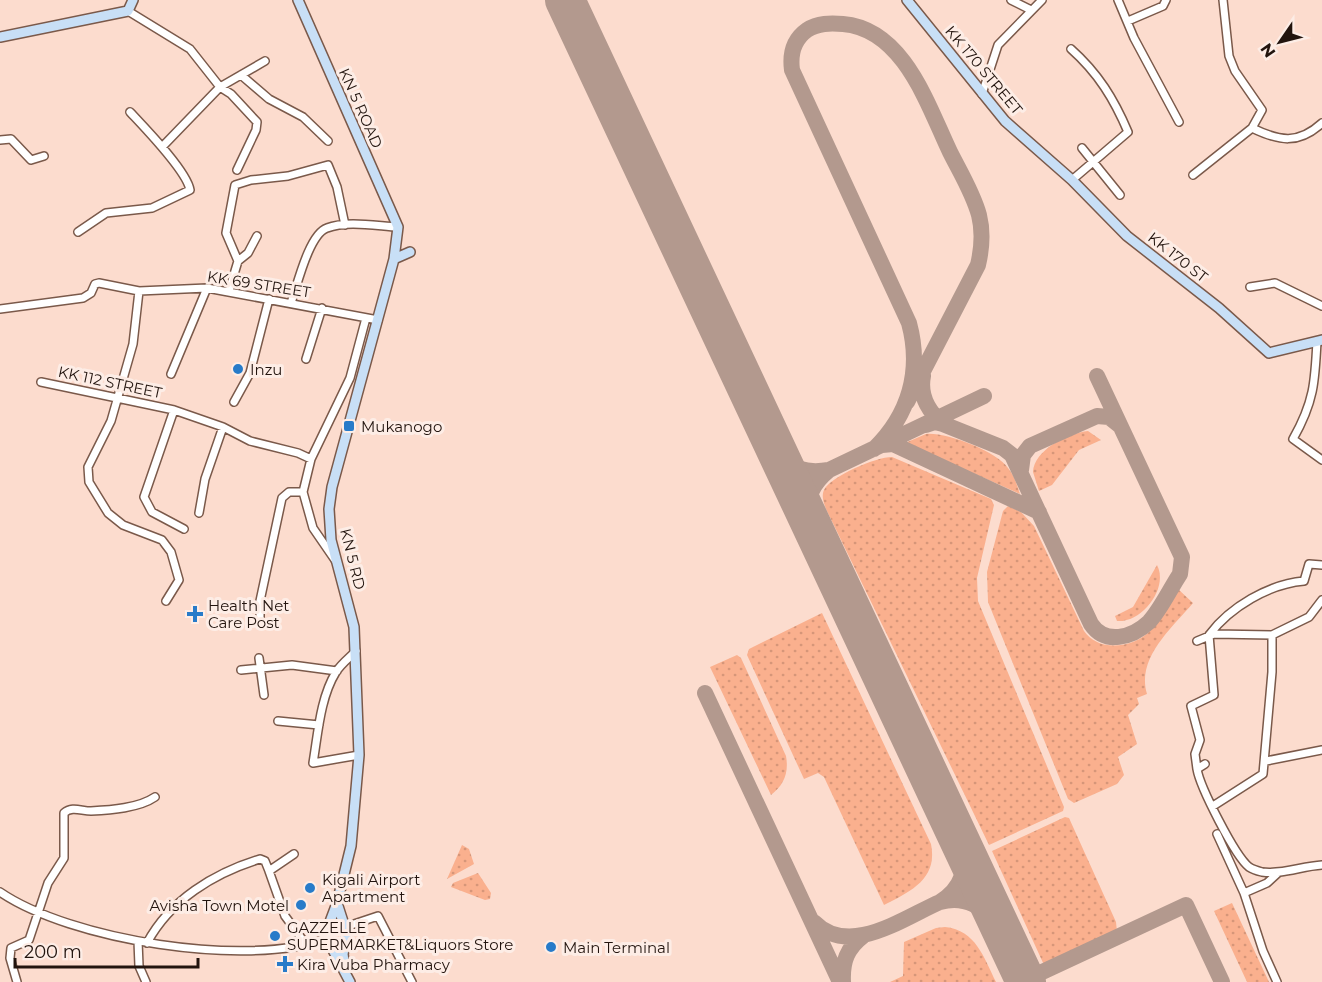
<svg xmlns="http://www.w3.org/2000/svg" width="1322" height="982" viewBox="0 0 1322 982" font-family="Montserrat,sans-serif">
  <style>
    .grass { fill: url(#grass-dots) }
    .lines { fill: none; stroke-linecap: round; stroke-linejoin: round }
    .taxiway { stroke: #b3998e; stroke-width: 16 }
    .runway { stroke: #b3998e; stroke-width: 40 }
    .street-casing { stroke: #7a594a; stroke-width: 10 }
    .secondary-casing { stroke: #7a594a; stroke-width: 12 }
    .street { stroke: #fff; stroke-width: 7 }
    .secondary { stroke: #c8dff6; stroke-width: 9 }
    .poi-dot { fill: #277bc9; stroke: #fdede6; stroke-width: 2 }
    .labels { text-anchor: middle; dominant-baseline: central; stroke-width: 6; stroke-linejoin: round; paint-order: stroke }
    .street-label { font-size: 15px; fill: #22140e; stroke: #fdede6 }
    .poi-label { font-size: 15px; fill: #22140e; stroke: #fdede6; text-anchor: start }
  </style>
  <defs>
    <pattern id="grass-dots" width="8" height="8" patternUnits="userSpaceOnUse" patternTransform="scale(1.5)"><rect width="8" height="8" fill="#fab08e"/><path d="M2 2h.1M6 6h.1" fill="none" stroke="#d69679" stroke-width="1.8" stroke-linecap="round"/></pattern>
  </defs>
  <rect width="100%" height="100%" fill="#fcdcce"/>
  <path class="grass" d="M1088 431 1101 440 1079 450 1052 485 1039 491 1033 472C1034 450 1068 433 1088 431Z
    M926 434C946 432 996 451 1008 468 1014 475 1017 485 1020 494L905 443Z
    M892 457 991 499 994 505 977 578 978 601 1064 807 1063 811 989 845 826 509C824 503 821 497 824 490 831 476 876 457 892 457Z
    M1008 506 1021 512 1034 526 1084 631C1099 653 1134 648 1151 630 1162 619 1170 602 1178 589L1193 603C1172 628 1136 658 1147 694L1137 698 1139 704 1128 715 1137 744 1118 757 1124 775 1117 784 1074 803 1068 799 988 602 987 572 1003 511Z
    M1157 565C1169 588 1142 623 1117 621L1115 616 1133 607Z
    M822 613 931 844C938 879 911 891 884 905L824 777 818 773 804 779 747 655 749 649Z
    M737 655 741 658 786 756C789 773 784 785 771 795L710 667Z
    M1065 817 1069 818 1116 922 1117 932 1044 965 992 851Z
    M462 845 469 849 474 864 447 879Z
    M478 873 491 893 490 899 485 900 451 887 453 883Z
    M1232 903 1269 982H1247L1214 911Z
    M945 927C976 930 984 958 996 982H890L903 976 904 942 936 928Z"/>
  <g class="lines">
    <path class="taxiway" d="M923 376C919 396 928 411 943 424
      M926 425 935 422 943 424 1003 448 1012 455 1091 624C1105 645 1132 638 1149 622 1161 609 1170 589 1180 574L1182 557 1097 376
      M882 445 893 444 1039 512
      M874 449C909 415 922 371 909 323L792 70C790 55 793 40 807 30 818 23 830 23 843 24 904 29 928 106 950 152 960 172 973 193 979 215 983 231 982 248 978 265L907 402
      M776 450C790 469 806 474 829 470
      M1021 470 1023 455 1030 446 1097 416 1109 417 1119 425
      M808 518C807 496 812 484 829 470L984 396
      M705 693 840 982
      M940 902C966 895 983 907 1000 927
      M814 922C849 958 903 918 940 902 962 888 968 869 961 844
      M1025 980 1186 905 1222 982
      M843 982C842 962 847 948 863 936"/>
    <path class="runway" d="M565 0 1026 982"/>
    <defs>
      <path id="street" d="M1011 0 1031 10
        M1118 0 1134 38 1179 122
        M1223 0 1229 56 1235 71 1262 110 1252 128
        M128 11 190 49 220 87 231 94 257 122 256 130 237 170
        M1128 21 1163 6 1166 0
        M1071 49C1098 73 1114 99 1128 132L1072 180
        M241 75 269 99 303 117 328 141
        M982 94 998 45 1042 0
        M0 140 11 139 31 160 44 156
        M162 147 220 87 265 61
        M1082 148 1120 195
        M1193 175 1252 128C1279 141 1298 145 1322 123
        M78 232 106 213 152 208 190 190C187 171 144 127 130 112
        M238 261 248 253 257 236
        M1250 287 1275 283 1322 306
        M139 291 133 344 111 421 88 467 89 482 108 513 123 525 162 540 171 552 179 580 166 601
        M229 291 238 261 226 233 235 185 251 180 288 176 328 165 337 187 345 225
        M291 303C297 286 309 234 327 228 347 220 377 226 398 227
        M0 309 83 298 91 293 95 284 99 283 139 291 207 288 378 320
        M1317 341C1315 382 1314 402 1293 439L1322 460
        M306 359 322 308
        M171 374 207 288
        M41 382 174 410 223 427 250 441 298 453 311 459
        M234 402 250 373 269 299
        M174 410 144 497 152 512 184 529
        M303 492 313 528 335 560
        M199 513 205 479 223 427
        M260 622V601L282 498 289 492H303L311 459 350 378 366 318
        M1197 641 1214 634 1272 635
        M356 651C349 658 341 664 336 672 320 698 318 734 313 763L359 755
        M259 658 264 695
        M241 670 292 665 337 671
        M278 721 319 725
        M1266 761 1322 750
        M1205 764 1197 769C1200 787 1235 856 1249 867 1252 869 1258 871 1262 872 1282 875 1302 866 1322 865
        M1197 769 1195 754 1200 740 1191 706 1214 695 1209 635C1230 607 1269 584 1304 581L1309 564 1322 565
        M1213 806 1263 774 1272 672V635L1309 617 1322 600
        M1217 834 1244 893 1263 951 1277 982
        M294 854 269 871 285 916 307 946
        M0 892C70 940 246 968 326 939
        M1244 893 1267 883 1279 872
        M345 927 378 916 412 982
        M138 941 139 966 146 982
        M147 943C170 900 214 873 260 859L265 861 269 871
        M17 982 10 958 11 948 29 940 48 883 64 858V813C72 806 81 811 91 811 111 810 139 808 155 797"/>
      <path id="secondary" d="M298 0 398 227 394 259 332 487 329 509 331 540 354 627 359 755 351 846 337 903 325 935 350 982
        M907 0 1005 121 1072 180 1127 236 1219 308 1269 353 1322 340
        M0 37 128 11 133 0
        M394 259 410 252
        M337 903 347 934 343 954 345 968"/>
    </defs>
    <use href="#street" class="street-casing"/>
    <use href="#secondary" class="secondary-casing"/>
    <use href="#street" class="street"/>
    <use href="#secondary" class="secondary"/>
  </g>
  <g class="poi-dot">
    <circle cx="238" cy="369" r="6"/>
    <rect x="343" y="420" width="12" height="12" rx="3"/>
    <path d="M192 605h6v6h6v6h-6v6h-6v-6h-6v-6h6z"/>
    <circle cx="310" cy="888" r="6"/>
    <circle cx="301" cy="905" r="6"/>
    <circle cx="275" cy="936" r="6"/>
    <circle cx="551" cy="947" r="6"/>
    <path d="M282 955h6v6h6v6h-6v6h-6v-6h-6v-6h6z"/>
  </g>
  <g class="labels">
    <g class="street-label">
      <text transform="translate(984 70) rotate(50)">KK 170 STREET</text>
      <text transform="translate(361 108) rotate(66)">KN 5 ROAD</text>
      <text transform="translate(1178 257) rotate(38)">KK 170 ST</text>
      <text transform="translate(259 284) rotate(9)">KK 69 STREET</text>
      <text transform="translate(110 382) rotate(12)">KK 112 STREET</text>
      <text transform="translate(353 559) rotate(76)">KN 5 RD</text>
    </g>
    <g class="poi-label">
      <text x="250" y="369">Inzu</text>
      <text x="361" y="426">Mukanogo</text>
      <text x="208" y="605">Health Net<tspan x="208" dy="17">Care Post</tspan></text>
      <text x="322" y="879">Kigali Airport<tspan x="322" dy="17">Apartment</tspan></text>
      <text x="289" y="905" text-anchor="end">Avisha Town Motel</text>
      <text x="287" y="927">GAZZELLE<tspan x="287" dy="17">SUPERMARKET&amp;Liquors Store</tspan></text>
      <text x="563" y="947">Main Terminal</text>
      <text x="297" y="964">Kira Vuba Pharmacy</text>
    </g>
  </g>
  <g transform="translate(1280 42) rotate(235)" stroke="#fdede6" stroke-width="4.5" paint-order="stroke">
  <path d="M0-4.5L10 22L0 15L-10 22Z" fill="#22140e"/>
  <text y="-9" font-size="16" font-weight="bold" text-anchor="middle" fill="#22140e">N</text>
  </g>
  <path d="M15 958v9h183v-9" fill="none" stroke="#22140e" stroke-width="3"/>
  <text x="24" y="958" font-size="18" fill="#22140e" stroke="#fdede6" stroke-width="4.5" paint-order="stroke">200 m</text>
</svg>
